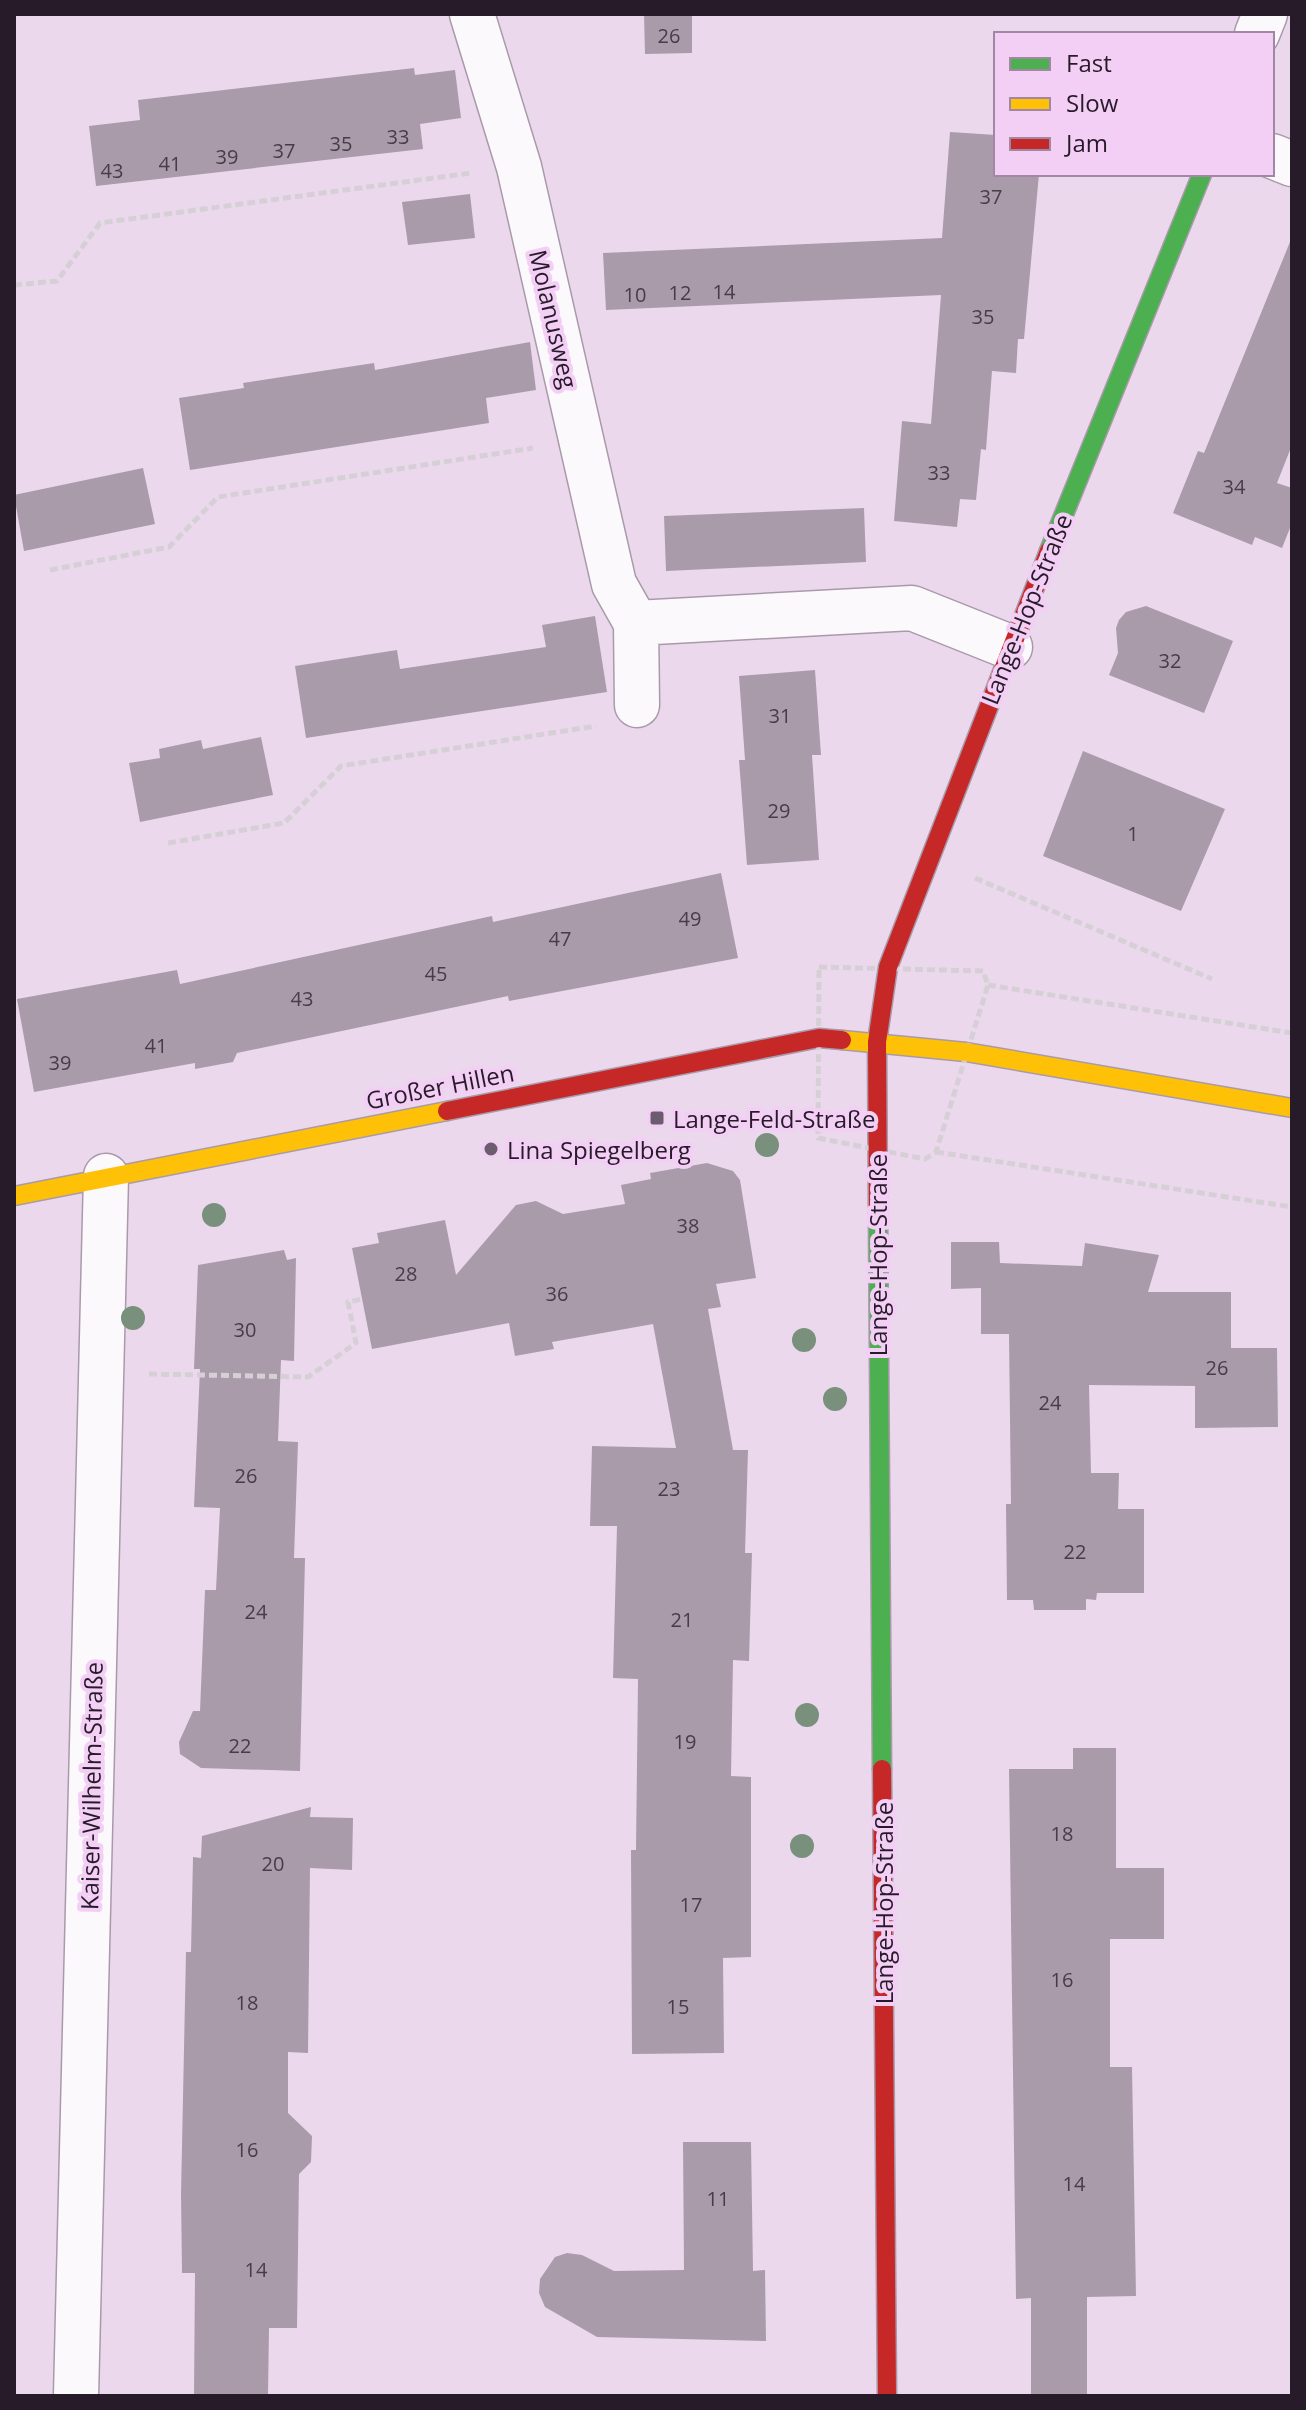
<svg xmlns="http://www.w3.org/2000/svg" width="1306" height="2410" viewBox="0 0 1306 2410" font-family="'Open Sans',sans-serif">
  <style>
    .building { fill: #aa9bab }
    .lines { fill: none; stroke-linecap: round; stroke-linejoin: round }
    .street-casing { stroke: #a99aaa; stroke-width: 47 }
    .fast-casing { stroke: #a99aaa; stroke-width: 21 }
    .slow-casing { stroke: #a99aaa; stroke-width: 21 }
    .jam-casing { stroke: #a99aaa; stroke-width: 21 }
    .path { stroke: #d6d0d6; stroke-width: 5; stroke-dasharray: 8 4; stroke-linecap: butt }
    .street { stroke: #fcf9fc; stroke-width: 44 }
    .fast { stroke: #4caf50; stroke-width: 18 }
    .slow { stroke: #ffc107; stroke-width: 18 }
    .jam { stroke: #c62828; stroke-width: 18 }
    .tree { fill: #79907c }
    .poi-dot { fill: #6c5d6e; stroke: #f3cff6; stroke-width: 3 }
    .labels { text-anchor: middle; dominant-baseline: central; stroke-width: 8; stroke-linejoin: round; paint-order: stroke }
    .number-label { font-size: 20px; fill: #483b4a }
    .street-label { font-size: 24px; fill: #281b29; stroke: #f3cff6 }
    .poi-label { font-size: 24px; fill: #281b29; stroke: #f3cff6; text-anchor: start }
  </style>
  <rect width="100%" height="100%" fill="#ebd8ed"/>
  <path class="building" d="M644 14H692V53L645 54Z
    M414 68 415 75 455 70 461 118 420 124 423 149 96 186 89 126 140 120 138 100Z
    M950 132 996 135V174H1039L1024 339H1018L1016 373 992 371 986 450 981 449 976 500 960 499 957 527 894 521 902 421 931 424 941 295 606 310 603 253 942 238Z
    M470 194 475 238 408 245 402 202Z
    M1292 237V445L1277 483 1292 488V523L1282 548 1255 537 1252 545 1173 513 1198 451 1204 453Z
    M530 342 536 390 486 398 489 423 190 470 179 398 244 388 243 383 374 363 375 370Z
    M143 468 155 524 24 551 14 495Z
    M864 508 866 562 666 571 664 516Z
    M1146 606 1233 641 1204 713 1109 675 1118 653 1116 628 1119 620 1126 612Z
    M595 616 607 692 306 738 295 666 397 650 400 669 546 647 542 625Z
    M815 670 821 755H812L819 860 747 865 739 760H745L739 676Z
    M261 737 273 795 140 822 129 763 160 758 159 749 201 740 203 749Z
    M1083 751 1225 809 1181 911 1043 856Z
    M721 873 738 958 509 1001 508 996 237 1053 233 1062 195 1069V1063L34 1092 17 999 177 970 180 984 492 916 493 922Z
    M707 1163 733 1171 740 1180 756 1278 716 1284 721 1307 708 1309 733 1450H748L745 1553H752L749 1661 733 1660 731 1776 751 1777V1957L723 1958 724 2053 632 2054 631 1850H636L638 1679 613 1678 617 1526H590L592 1446 676 1448 653 1324 552 1342 554 1349 515 1356 509 1323 372 1349 352 1248 379 1243 377 1233 445 1220 456 1275 516 1205 536 1201 563 1214 625 1204 621 1185 651 1179 650 1173Z
    M951 1242H999L1000 1263 1082 1266 1085 1243 1159 1255 1148 1292H1231V1348H1277L1278 1427 1195 1428V1386L1089 1385 1091 1473H1119L1118 1509H1144V1593H1097L1096 1600 1086 1599V1610H1034L1033 1600H1007L1006 1504H1011L1009 1334H981V1288L951 1289Z
    M284 1250 287 1260 296 1258 294 1361 281 1360 278 1441 298 1442 294 1558H305L300 1771 201 1768 180 1754 179 1742 193 1711H200L205 1590H216L220 1508 194 1507 200 1369H194L198 1265Z
    M1073 1748H1116V1868H1164V1939H1110V2067H1132L1136 2296 1087 2297V2396H1031V2298L1016 2299 1009 1769H1073Z
    M311 1807 310 1817 353 1818 352 1870 310 1868 308 2053 288 2052V2113L312 2136 311 2162 299 2174 297 2328H269L268 2396H194L195 2273H182L181 2194 186 1952H191L193 1857 201 1858 202 1836Z
    M683 2142H751L753 2271 765 2270 766 2341 597 2337 545 2307 539 2293 540 2279 555 2257 567 2253 582 2255 614 2271 684 2270Z"/>
  <g class="lines">
    <defs>
      <path id="street" d="M472 14 519 167 614 584 636 623 912 608 1010 647
        M1257 34 1265 14
        M1272 156 1292 164
        M636 623 637 705
        M76 2396 106 1176"/>
      <path id="fast" d="M1049 551 1202 174
        M878 1214 882 1769"/>
      <path id="slow" d="M842 1040 966 1052 1292 1108
        M14 1196 447 1111"/>
      <path id="jam" d="M447 1111 819 1038 842 1040
        M878 1214 877 1042 888 967 1049 551
        M882 1769 887 2396"/>
    </defs>
    <use href="#street" class="street-casing"/>
    <use href="#fast" class="fast-casing"/>
    <use href="#slow" class="slow-casing"/>
    <use href="#jam" class="jam-casing"/>
    <path class="path" d="M14 285 57 281 100 223 471 173
      M50 570 169 547 218 497 533 448
      M168 843 284 823 341 766 596 726
      M975 878 1212 979
      M819 967 983 971 988 985 936 1152 925 1159 818 1138Z
      M988 985 1292 1033
      M936 1152 1292 1207
      M149 1374 308 1377 356 1343 348 1302 362 1299"/>
    <use href="#street" class="street"/>
    <use href="#fast" class="fast"/>
    <use href="#slow" class="slow"/>
    <use href="#jam" class="jam"/>
  </g>
  <g class="tree">
    <circle cx="767" cy="1145" r="12"/>
    <circle cx="214" cy="1215" r="12"/>
    <circle cx="133" cy="1318" r="12"/>
    <circle cx="804" cy="1340" r="12"/>
    <circle cx="835" cy="1399" r="12"/>
    <circle cx="807" cy="1715" r="12"/>
    <circle cx="802" cy="1846" r="12"/>
  </g>
  <g class="poi-dot">
    <rect x="649" y="1110" width="16" height="16" rx="4"/>
    <circle cx="491" cy="1149" r="8"/>
  </g>
  <g class="labels">
    <g class="number-label">
      <text x="669" y="35">26</text>
      <text x="398" y="136">33</text>
      <text x="341" y="143">35</text>
      <text x="284" y="150">37</text>
      <text x="227" y="156">39</text>
      <text x="170" y="163">41</text>
      <text x="112" y="170">43</text>
      <text x="991" y="196">37</text>
      <text x="724" y="291">14</text>
      <text x="680" y="292">12</text>
      <text x="635" y="294">10</text>
      <text x="983" y="316">35</text>
      <text x="939" y="472">33</text>
      <text x="1234" y="486">34</text>
      <text x="1170" y="660">32</text>
      <text x="780" y="715">31</text>
      <text x="779" y="810">29</text>
      <text x="1133" y="833">1</text>
      <text x="690" y="918">49</text>
      <text x="560" y="938">47</text>
      <text x="436" y="973">45</text>
      <text x="302" y="998">43</text>
      <text x="156" y="1045">41</text>
      <text x="60" y="1062">39</text>
      <text x="688" y="1225">38</text>
      <text x="406" y="1273">28</text>
      <text x="557" y="1293">36</text>
      <text x="245" y="1329">30</text>
      <text x="1217" y="1367">26</text>
      <text x="1050" y="1402">24</text>
      <text x="246" y="1475">26</text>
      <text x="669" y="1488">23</text>
      <text x="1075" y="1551">22</text>
      <text x="256" y="1611">24</text>
      <text x="682" y="1619">21</text>
      <text x="685" y="1741">19</text>
      <text x="240" y="1745">22</text>
      <text x="1062" y="1833">18</text>
      <text x="273" y="1863">20</text>
      <text x="691" y="1904">17</text>
      <text x="1062" y="1979">16</text>
      <text x="247" y="2002">18</text>
      <text x="678" y="2006">15</text>
      <text x="247" y="2149">16</text>
      <text x="1074" y="2183">14</text>
      <text x="718" y="2198">11</text>
      <text x="256" y="2269">14</text>
    </g>
    <g class="street-label">
      <text transform="translate(554 319) rotate(77)">Molanusweg</text>
      <text transform="translate(1026 609) rotate(-68)">Lange-Hop-Straße</text>
      <text transform="translate(440 1086) rotate(-11)">Großer Hillen</text>
      <text transform="translate(877 1255) rotate(-90)">Lange-Hop-Straße</text>
      <text transform="translate(91 1786) rotate(-89)">Kaiser-Wilhelm-Straße</text>
      <text transform="translate(883 1903) rotate(-90)">Lange-Hop-Straße</text>
    </g>
    <g class="poi-label">
      <text x="673" y="1118">Lange-Feld-Straße</text>
      <text x="507" y="1149">Lina Spiegelberg</text>
    </g>
  </g>
  <rect width="1306" height="2410" fill="none" stroke="#281b29" stroke-width="32"/>
  <rect x="994" y="32" width="280" height="144" fill="#f3cff6" stroke="#a287a4" stroke-width="2"/>
  <rect x="1010" y="58" width="40" height="12" fill="#4caf50" stroke="#a287a4" stroke-width="2"/>
  <text x="1066" y="72" font-size="24" fill="#281b29">Fast</text>
  <rect x="1010" y="98" width="40" height="12" fill="#ffc107" stroke="#a287a4" stroke-width="2"/>
  <text x="1066" y="112" font-size="24" fill="#281b29">Slow</text>
  <rect x="1010" y="138" width="40" height="12" fill="#c62828" stroke="#a287a4" stroke-width="2"/>
  <text x="1066" y="152" font-size="24" fill="#281b29">Jam</text>
</svg>
